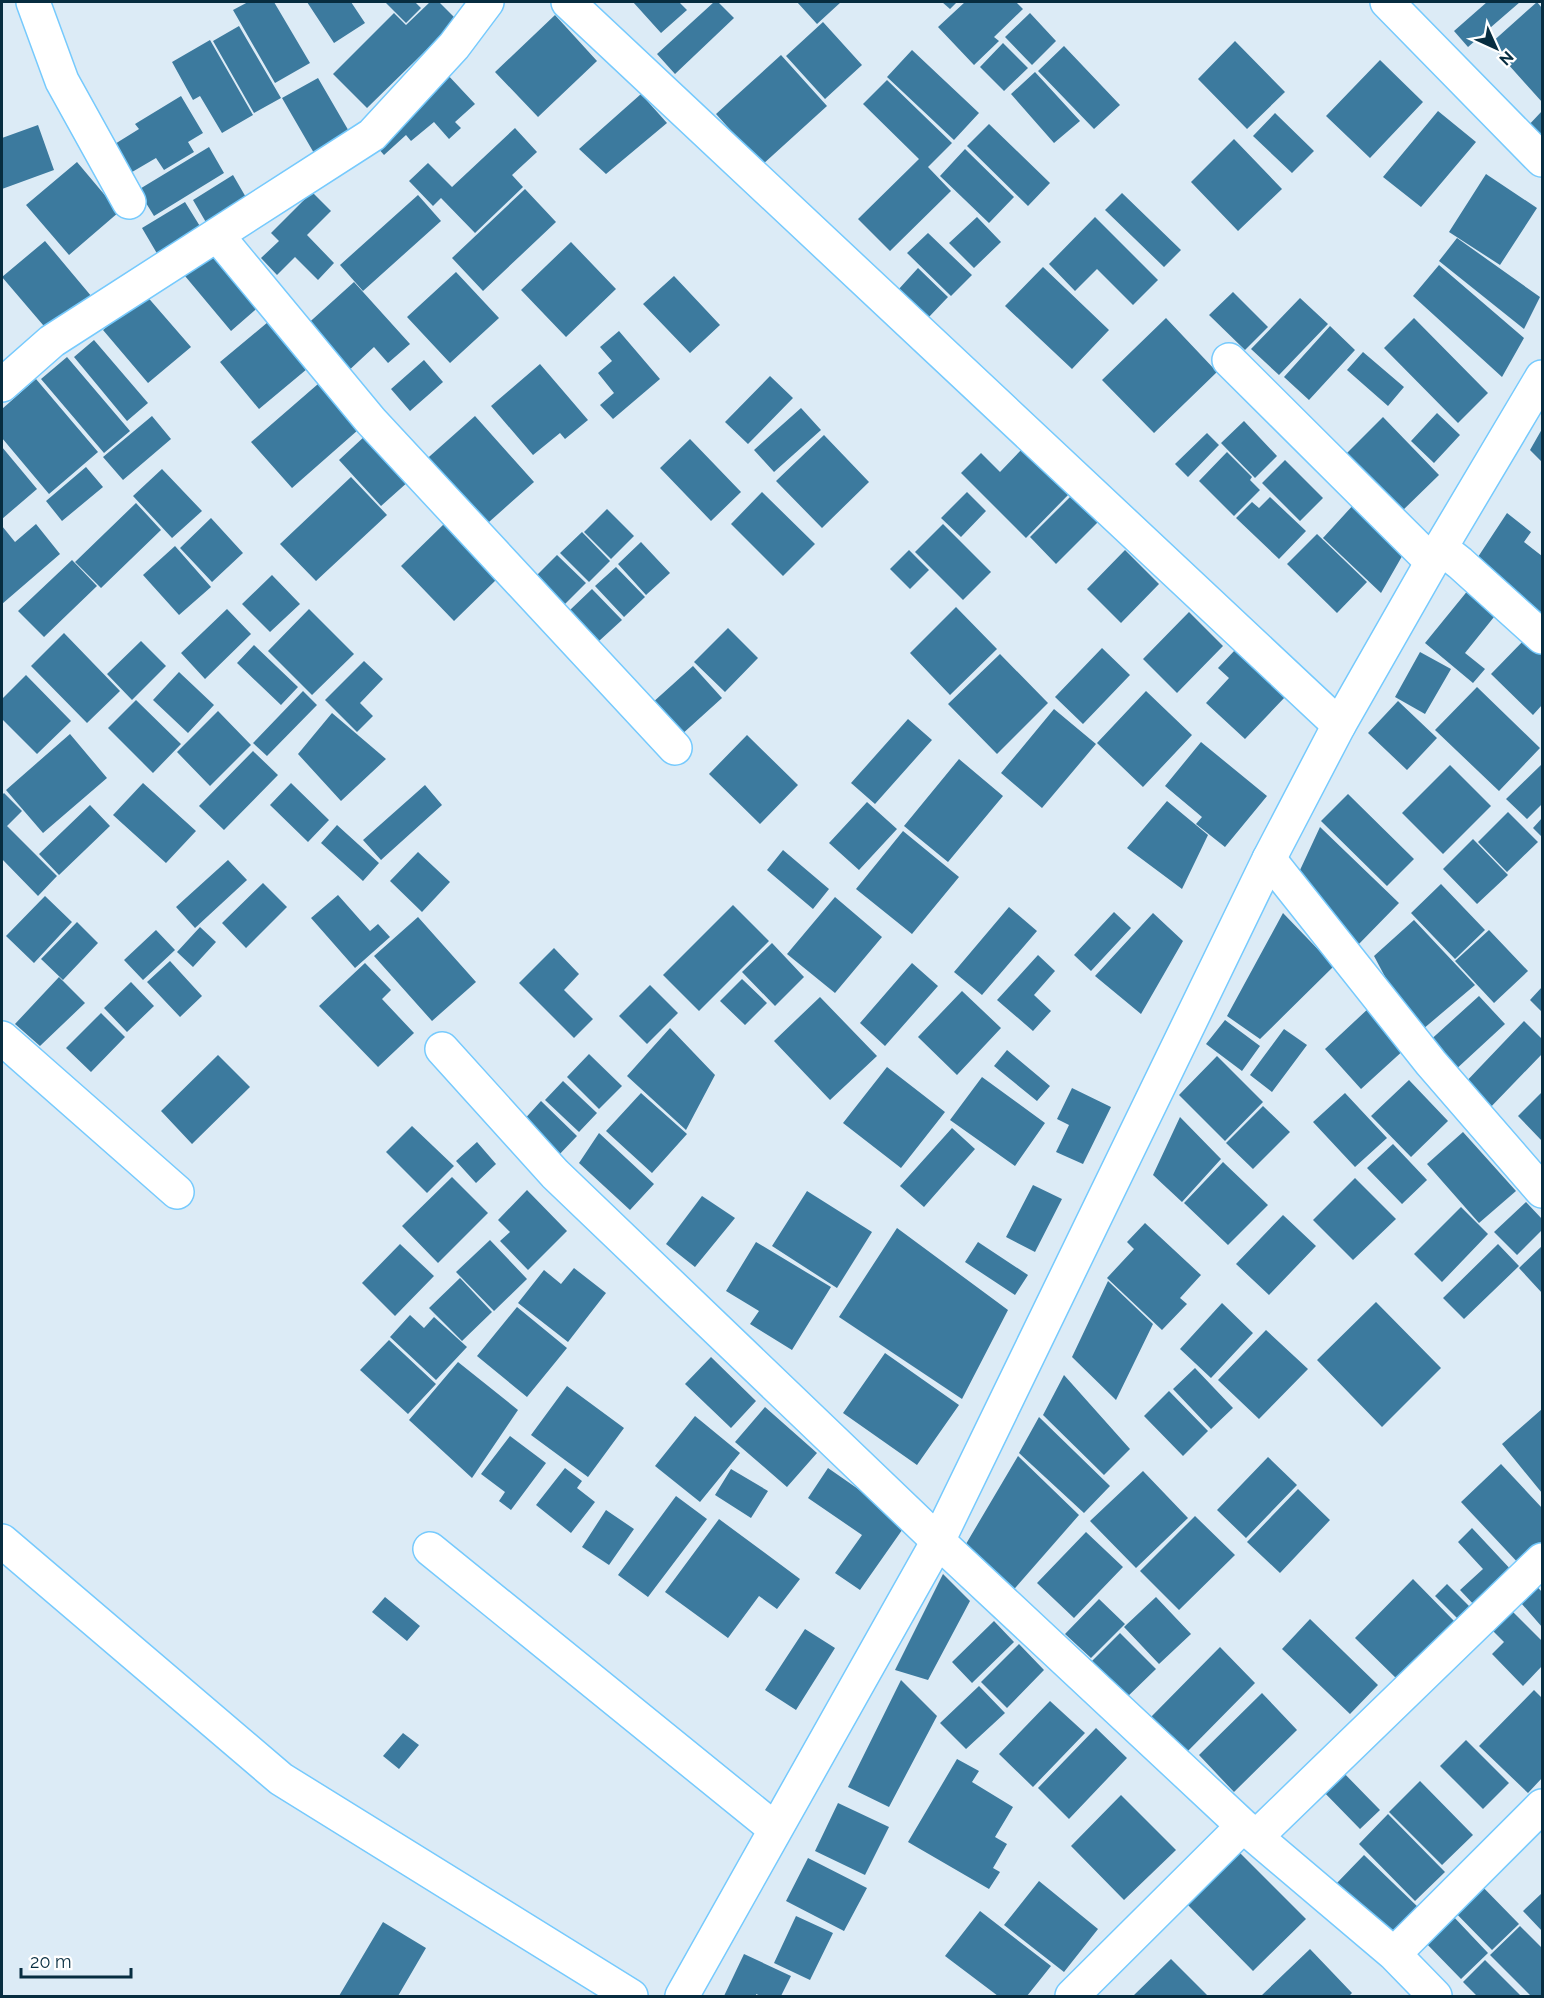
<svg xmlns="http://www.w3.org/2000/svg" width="1544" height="1998" viewBox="0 0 1544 1998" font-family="Raleway,sans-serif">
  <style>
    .building { fill: #3c7a9e }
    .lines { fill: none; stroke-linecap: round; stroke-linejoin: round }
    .minor-casing { stroke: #76cafd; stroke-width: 36 }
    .tertiary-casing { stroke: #76cafd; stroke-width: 36 }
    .minor { stroke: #fff; stroke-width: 33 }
    .tertiary { stroke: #fff; stroke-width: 33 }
  </style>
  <rect width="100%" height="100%" fill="#dcebf6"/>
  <path class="building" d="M248 2H274L310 63 275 83 233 10Z
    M307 2H351L365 23 334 43Z
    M385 2H415L421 8 406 23Z
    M430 2H439L457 20 367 108 333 74 394 13 406 25Z
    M633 2H682L680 3 687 10 661 33Z
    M714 2H718L734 18 675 74 657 54Z
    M797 2H841L817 24Z
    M942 2H957L950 9Z
    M965 2H1016L1023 9 994 37 999 41 974 65 938 27Z
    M1487 2H1520L1468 47 1454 31Z
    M1537 2 1542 8V102L1490 44Z
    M1030 13 1056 41 1032 65 1005 37Z
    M555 15 597 61 538 117 495 72Z
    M823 22 862 65 825 99 786 56Z
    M239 26 281 98 254 113 213 41Z
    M210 40 253 115 222 133 200 96 193 100 172 62Z
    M1235 41 1285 92 1247 129 1198 79Z
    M1003 43 1028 68 1004 91 980 67Z
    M1064 46 1120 105 1094 129 1038 71Z
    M912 50 979 113 954 140 887 77Z
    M781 55 827 106 762 165 716 114Z
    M1380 60 1423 102 1370 158 1326 116Z
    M1035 72 1080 121 1054 143 1011 94Z
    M446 73 475 104 455 122 461 128 449 139 434 122 411 141 406 135 384 155 371 140Z
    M318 78 354 140 318 160 282 98Z
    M887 80 952 143 928 167 951 191 890 251 858 219 919 159 863 104Z
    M641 94 667 123 606 174 579 149Z
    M181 96 203 133 188 142 194 152 164 170 156 158 127 175 110 147 139 129 135 124Z
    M1438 111 1476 142 1421 207 1383 177Z
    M1542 111V143L1526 128Z
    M1275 113 1314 151 1292 173 1253 136Z
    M989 124 1050 183 1028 206 967 146Z
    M38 125 54 170 2 189V138Z
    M515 128 537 152 512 175 523 187 475 233 441 198 433 206 409 181 428 163 452 187Z
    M1234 139 1282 189 1238 231 1191 182Z
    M209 147 224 173 154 216 138 190Z
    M965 149 1014 197 989 223 940 176Z
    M77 162 119 212 69 255 26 205Z
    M1486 174 1537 208 1500 265 1449 232Z
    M233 175 251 206 211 231 193 200Z
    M525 189 556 222 483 291 452 258Z
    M312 192 331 211 307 235 334 263 318 280 295 257 277 275 261 258 279 241 271 233Z
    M1122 193 1181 250 1164 267 1105 210Z
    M418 195 441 221 363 291 340 265Z
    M185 202 206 236 162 262 142 228Z
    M977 217 1001 242 974 268 949 243Z
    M1095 217 1158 280 1133 305 1097 269 1075 291 1049 264Z
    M928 233 972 275 951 296 907 253Z
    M1457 238 1540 297 1524 329 1439 261Z
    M45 241 97 303 55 339 2 277Z
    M571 242 616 289 566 337 521 290Z
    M215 251 261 305 231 331 185 276Z
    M1439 265 1524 338 1502 377 1413 296Z
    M1043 267 1109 330 1072 369 1005 306Z
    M918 268 948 297 928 318 898 290Z
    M456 272 499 318 450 363 407 317Z
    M674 276 720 325 690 353 643 304Z
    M354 282 410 344 388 363 374 347 345 374 303 328Z
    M1233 292 1268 327 1245 350 1209 315Z
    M145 294 191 347 148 383 103 330Z
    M1300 298 1328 324 1279 375 1251 349Z
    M1166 318 1217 372 1154 433 1102 380Z
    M1414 318 1488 393 1458 423 1384 348Z
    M268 322 307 369 259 409 220 362Z
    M1330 326 1355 350 1309 400 1284 377Z
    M619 331 660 379 613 419 600 405 614 393 598 373 612 361 600 347Z
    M94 340 148 403 127 421 74 357Z
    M1363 352 1404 387 1388 406 1347 370Z
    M67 357 130 431 104 453 41 379Z
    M424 360 443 382 410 411 391 389Z
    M540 364 588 420 565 439 560 433 533 455 491 406Z
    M770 376 793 398 748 444 725 422Z
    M36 379 98 452 49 494 2 438V409Z
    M318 384 358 430 292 488 251 442Z
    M801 408 821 430 774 472 754 450Z
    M1437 413 1460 435 1434 463 1411 441Z
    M152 416 171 439 123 480 103 457Z
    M475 416 534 482 480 530 421 464Z
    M1383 417 1439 475 1399 514 1343 457Z
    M1244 421 1277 456 1255 478 1221 443Z
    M1542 429V462L1530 450Z
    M1207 433 1219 445 1188 477 1175 464Z
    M366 435 409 481 381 506 339 460Z
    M824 435 869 482 822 528 776 481Z
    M690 439 741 492 711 521 660 468Z
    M2 447 37 489 2 519Z
    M1023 448 1069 494 1026 538 961 473 981 453 1000 472Z
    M1227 452 1252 477 1250 480 1260 490 1234 516 1199 481Z
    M1285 460 1323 498 1300 521 1262 483Z
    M86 467 103 487 62 521 46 501Z
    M162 469 202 511 172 538 133 496Z
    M351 477 387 515 316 581 280 544Z
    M762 492 815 544 783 576 731 524Z
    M967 492 986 511 961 537 941 518Z
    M1072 495 1099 521 1056 564 1030 537Z
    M1270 497 1306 531 1279 559 1236 518 1252 502 1259 508Z
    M136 503 161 530 101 588 75 562Z
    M1355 503 1405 551 1381 593 1323 538Z
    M607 509 634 536 611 559 584 532Z
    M1507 513 1531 532 1524 542 1542 556V617L1474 563Z
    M211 518 243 553 212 582 180 548Z
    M445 523 498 578 454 621 401 566Z
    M36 524 60 554 2 604V526L15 542Z
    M943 524 991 572 963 600 915 552Z
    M582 532 610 561 589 582 560 553Z
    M1317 534 1367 582 1337 613 1287 564Z
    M641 542 670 573 646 595 618 564Z
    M175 546 211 587 179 615 143 575Z
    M909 550 929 570 910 589 890 569Z
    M1125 550 1159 584 1121 623 1087 589Z
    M557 555 586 583 561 608 532 580Z
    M72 560 97 586 44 637 18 611Z
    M616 567 645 597 624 617 595 586Z
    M272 575 300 604 270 632 242 604Z
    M592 589 622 620 599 641 570 610Z
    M1469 589 1498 612 1465 653 1485 669 1473 683 1425 643Z
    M956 607 997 649 950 695 910 653Z
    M227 609 251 634 205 679 181 653Z
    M309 609 354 654 312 695 268 651Z
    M1189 612 1223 646 1177 693 1143 659Z
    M728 628 758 658 725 692 694 662Z
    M64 633 120 691 87 723 31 666Z
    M1530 634 1542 645V705L1533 715 1491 674Z
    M141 641 166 666 132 700 107 674Z
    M254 645 298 687 281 705 237 663Z
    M1102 648 1130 675 1083 724 1055 697Z
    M1235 650 1285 697 1245 739 1206 703 1229 678 1218 668Z
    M1420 652 1451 669 1425 714 1395 697Z
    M1000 654 1048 703 997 754 948 704Z
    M364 661 383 679 360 703 373 716 357 732 325 700Z
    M693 666 722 698 680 736 651 704Z
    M179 672 214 705 188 733 153 700Z
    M26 675 71 721 37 754 2 719V699Z
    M1477 687 1540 748 1499 791 1435 730Z
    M303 691 317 705 267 756 253 743Z
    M1146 691 1192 735 1143 787 1097 743Z
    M136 700 181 744 153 773 108 728Z
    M1398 701 1437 738 1407 770 1368 733Z
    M1054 709 1096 744 1042 808 1001 773Z
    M218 711 251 745 210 786 177 752Z
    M332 713 386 759 341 801 298 754Z
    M908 719 932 740 875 804 851 783Z
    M70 734 107 778 43 833 6 790Z
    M747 735 798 785 760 824 709 774Z
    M1201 742 1267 796 1225 847 1196 824 1202 817 1165 786Z
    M253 751 278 775 224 830 199 806Z
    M959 759 1003 796 948 862 904 826Z
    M1542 764V804L1527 819 1506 799Z
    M1450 765 1491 806 1443 854 1402 813Z
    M143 783 196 831 166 863 113 815Z
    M291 783 329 820 308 842 270 805Z
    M425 785 442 805 381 860 363 840Z
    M4 793 22 811 7 826 57 876 38 896 2 859V795Z
    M1348 794 1414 859 1387 886 1321 821Z
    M1167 801 1208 835 1182 889 1127 848Z
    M867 802 897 829 859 870 829 843Z
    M90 805 110 826 59 875 39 854Z
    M1508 812 1538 842 1507 872 1478 842Z
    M1542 818V837L1533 828Z
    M337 825 379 863 363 881 321 843Z
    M1320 827 1399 903 1356 947 1294 883Z
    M903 831 959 877 912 934 856 889Z
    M1473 839 1508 875 1477 904 1443 869Z
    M783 850 829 889 813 909 767 870Z
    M418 852 450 882 422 912 390 881Z
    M228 860 247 880 195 928 176 907Z
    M263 883 287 907 246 948 222 923Z
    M1441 884 1485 930 1455 959 1411 913Z
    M338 895 370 931 378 924 390 937 355 968 311 918Z
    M45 896 72 922 34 963 6 936Z
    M835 897 882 937 835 993 787 954Z
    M733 905 769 941 699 1011 663 975Z
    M1009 907 1037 931 982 995 954 972Z
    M1114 912 1131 928 1091 971 1074 955Z
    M1153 913 1183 941 1141 1014 1095 976Z
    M1283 913 1334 966 1260 1039 1227 1016Z
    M418 917 476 982 432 1021 374 956Z
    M1414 920 1475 985 1416 1035 1374 956Z
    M77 922 98 943 63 980 41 959Z
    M200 927 216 942 193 967 177 952Z
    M156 930 175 950 143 980 124 960Z
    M1489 930 1528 971 1494 1003 1455 961Z
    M772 943 804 977 775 1006 742 972Z
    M554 948 579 974 564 990 593 1019 574 1038 519 983Z
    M1038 955 1055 971 1034 995 1051 1011 1033 1031 997 1000Z
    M170 961 202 996 180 1017 147 982Z
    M365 963 391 990 382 999 414 1033 378 1067 319 1006Z
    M912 963 938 986 885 1046 860 1023Z
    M59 977 85 1003 40 1046 15 1024Z
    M742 979 767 1003 745 1025 720 1001Z
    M131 982 154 1006 127 1032 104 1008Z
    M650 985 678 1013 647 1044 619 1016Z
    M1542 987V1012L1530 1000Z
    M962 991 1001 1028 957 1075 918 1037Z
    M1479 996 1505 1024 1453 1072 1426 1044Z
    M820 997 877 1056 830 1100 774 1041Z
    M1370 1007 1406 1048 1361 1089 1325 1049Z
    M101 1013 125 1037 91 1072 66 1048Z
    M1225 1020 1260 1046 1242 1071 1206 1044Z
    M1524 1021 1542 1039V1054L1486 1112 1461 1087Z
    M670 1028 715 1075 686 1130 627 1076Z
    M1284 1029 1307 1045 1272 1092 1250 1075Z
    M1007 1050 1050 1086 1037 1101 994 1066Z
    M589 1054 622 1086 599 1109 567 1077Z
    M218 1055 250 1087 192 1144 161 1111Z
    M1217 1056 1263 1102 1225 1141 1179 1095Z
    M887 1067 945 1112 901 1168 843 1123Z
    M982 1077 1045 1123 1015 1166 950 1120Z
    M1409 1080 1448 1121 1411 1157 1371 1116Z
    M563 1081 597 1113 579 1132 545 1100Z
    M1072 1088 1111 1107 1083 1164 1056 1152 1069 1125 1057 1119Z
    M1542 1092V1141L1518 1116Z
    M641 1093 687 1134 652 1173 606 1131Z
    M1345 1093 1387 1138 1355 1167 1313 1122Z
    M541 1101 577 1136 556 1158 521 1123Z
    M1263 1106 1290 1132 1253 1169 1226 1143Z
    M1180 1117 1221 1159 1182 1202 1153 1175Z
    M412 1126 454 1166 427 1193 386 1152Z
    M952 1128 975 1149 924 1207 900 1186Z
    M1463 1132 1516 1191 1479 1223 1427 1164Z
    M599 1133 654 1184 630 1210 579 1163Z
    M477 1142 496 1164 476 1183 456 1161Z
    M1393 1144 1427 1180 1402 1204 1367 1168Z
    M1223 1162 1268 1205 1228 1245 1184 1203Z
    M452 1177 488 1213 438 1263 402 1226Z
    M1355 1178 1396 1219 1353 1260 1313 1220Z
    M1033 1185 1062 1199 1035 1252 1006 1237Z
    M527 1190 567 1231 528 1270 500 1241 510 1232 498 1220Z
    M807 1191 872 1232 837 1288 772 1246Z
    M702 1196 735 1218 695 1267 666 1244Z
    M1526 1202 1542 1219V1230L1517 1255 1494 1232Z
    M1461 1207 1488 1234 1442 1282 1414 1254Z
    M1283 1215 1316 1246 1269 1295 1236 1264Z
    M1145 1223 1201 1275 1180 1298 1187 1304 1162 1330 1107 1278 1134 1249 1127 1242Z
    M897 1228 1008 1310 962 1399 839 1317Z
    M490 1240 527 1279 494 1311 456 1272Z
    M756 1242 831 1287 792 1350 750 1324 759 1311 726 1291Z
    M978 1242 1028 1275 1015 1295 965 1262Z
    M400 1244 434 1276 395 1316 362 1283Z
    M1498 1244 1519 1266 1464 1319 1443 1298Z
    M1542 1246V1293L1519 1268Z
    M574 1268 606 1293 568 1342 518 1303 544 1270 561 1284Z
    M460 1278 492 1312 462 1341 429 1308Z
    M1108 1281 1153 1324 1116 1400 1072 1357Z
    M1376 1302 1441 1368 1382 1427 1317 1360Z
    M1222 1303 1253 1333 1211 1378 1180 1349Z
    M517 1307 567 1348 527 1397 477 1356Z
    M410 1315 424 1328 434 1317 467 1347 436 1380 390 1337Z
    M1266 1330 1308 1369 1259 1419 1218 1380Z
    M389 1340 436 1384 408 1414 360 1370Z
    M885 1353 959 1405 917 1465 843 1413Z
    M711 1357 756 1401 731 1428 685 1384Z
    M458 1362 518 1410 472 1478 409 1420Z
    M1195 1368 1233 1408 1211 1429 1173 1389Z
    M1064 1375 1130 1449 1104 1475 1043 1415Z
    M567 1386 624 1428 588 1477 531 1435Z
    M1169 1391 1208 1431 1183 1456 1144 1416Z
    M765 1407 817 1453 787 1487 735 1442Z
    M1542 1409V1493L1502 1444Z
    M695 1416 740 1453 700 1502 655 1466Z
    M1039 1417 1110 1486 1084 1513 1019 1453Z
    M510 1436 546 1463 511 1510 499 1501 505 1492 481 1474Z
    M1018 1456 1079 1515 1009 1595 963 1549Z
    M1268 1457 1297 1485 1246 1538 1217 1510Z
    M1501 1464 1542 1508V1547L1521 1566 1461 1502Z
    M565 1468 582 1481 577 1488 595 1502 571 1533 536 1505Z
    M828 1468 907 1523 860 1590 835 1573 862 1535 808 1498Z
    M731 1469 768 1491 751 1518 715 1495Z
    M1143 1471 1188 1518 1136 1568 1090 1521Z
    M1298 1489 1330 1520 1280 1573 1247 1542Z
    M676 1496 707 1519 648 1597 618 1575Z
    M606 1510 634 1529 609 1565 582 1547Z
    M1195 1516 1235 1555 1179 1610 1140 1571Z
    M719 1519 800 1579 777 1609 759 1596 728 1638 665 1592Z
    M1472 1528 1514 1573 1477 1608 1460 1590 1483 1569 1458 1542Z
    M1086 1532 1123 1567 1074 1618 1037 1583Z
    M943 1574 970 1601 928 1680 895 1670Z
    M1413 1579 1456 1623 1399 1681 1355 1638Z
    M1532 1581 1542 1592V1627L1515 1596Z
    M1447 1584 1472 1609 1460 1621 1435 1596Z
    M385 1597 420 1626 407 1641 372 1612Z
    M1156 1597 1191 1634 1159 1664 1124 1627Z
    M1099 1599 1125 1624 1091 1658 1065 1634Z
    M1505 1604 1542 1641V1666L1523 1686 1492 1654 1504 1642 1486 1624Z
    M1310 1619 1378 1685 1350 1714 1282 1649Z
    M994 1621 1014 1642 972 1683 952 1662Z
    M805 1629 835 1648 796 1710 765 1690Z
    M1120 1633 1156 1669 1124 1700 1089 1664Z
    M1019 1644 1044 1670 1007 1708 981 1682Z
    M1220 1647 1255 1683 1185 1754 1149 1719Z
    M901 1680 937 1716 889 1807 848 1787Z
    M979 1686 1005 1713 966 1749 940 1723Z
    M1534 1690 1542 1698V1778L1528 1793 1479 1746Z
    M1262 1693 1297 1730 1234 1792 1199 1755Z
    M1050 1701 1085 1733 1033 1787 999 1754Z
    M1096 1728 1127 1758 1069 1819 1038 1788Z
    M403 1733 419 1745 399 1769 383 1756Z
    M1466 1740 1509 1783 1483 1809 1440 1766Z
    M957 1759 979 1771 972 1782 1013 1807 995 1837 1007 1844 993 1868 1000 1872 989 1889 908 1842Z
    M1338 1767 1380 1810 1360 1829 1318 1786Z
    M1420 1781 1473 1835 1442 1865 1389 1812Z
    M1121 1795 1176 1850 1124 1900 1071 1846Z
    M838 1803 889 1827 865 1875 815 1851Z
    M1388 1814 1445 1872 1415 1901 1359 1844Z
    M1238 1851 1306 1919 1253 1971 1186 1903Z
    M1364 1855 1420 1909 1391 1939 1335 1885Z
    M808 1858 867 1888 844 1931 786 1901Z
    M1474 1878 1519 1924 1492 1950 1447 1904Z
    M1039 1881 1098 1929 1064 1972 1004 1925Z
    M1542 1893V1931L1523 1911Z
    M980 1911 1051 1966 1027 1996H998L945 1956Z
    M1452 1915 1488 1953 1461 1979 1424 1941Z
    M796 1916 833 1933 810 1980 774 1963Z
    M383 1922 426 1948 398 1996H339Z
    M1520 1926 1542 1948V1996H1531L1490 1955Z
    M1310 1949 1352 1993 1349 1996H1261Z
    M744 1954 791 1976 781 1996H761L756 1994V1996H724Z
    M1171 1959 1208 1996H1133Z
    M1485 1960 1521 1996H1477L1463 1982Z"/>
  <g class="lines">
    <defs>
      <path id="minor" d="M33 2 62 81 129 202
        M568 2 1339 725
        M1387 2 1542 160
        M217 235 371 421 675 748
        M1229 360 1432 562
        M2 385 52 341 372 135 454 46 487 2
        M1441 548 1460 563 1542 637
        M1269 859 1431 1063 1542 1191
        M2 1038 177 1192
        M442 1049 555 1174 938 1541 1243 1826 1394 1954 1435 1996
        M2 1541 281 1779 631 1996
        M430 1549 775 1829
        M1256 1837 1542 1560
        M1394 1954 1542 1806
        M1072 1996 1243 1826"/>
      <path id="tertiary" d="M682 1996 938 1541 1269 859 1339 725 1432 562 1542 377"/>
    </defs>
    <use href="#minor" class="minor-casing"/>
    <use href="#tertiary" class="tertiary-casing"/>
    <use href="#minor" class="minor"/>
    <use href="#tertiary" class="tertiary"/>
  </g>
  <rect width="1544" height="1998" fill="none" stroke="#072d40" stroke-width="6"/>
  <g transform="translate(1496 48) rotate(135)" stroke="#ffffff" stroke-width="4.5" paint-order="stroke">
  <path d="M0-4.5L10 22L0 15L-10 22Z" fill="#072d40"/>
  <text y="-9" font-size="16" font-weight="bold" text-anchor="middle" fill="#072d40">N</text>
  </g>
  <path d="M21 1968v9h110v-9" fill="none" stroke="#072d40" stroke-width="3"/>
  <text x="30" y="1968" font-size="18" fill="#072d40" stroke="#ffffff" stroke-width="4.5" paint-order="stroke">20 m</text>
</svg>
